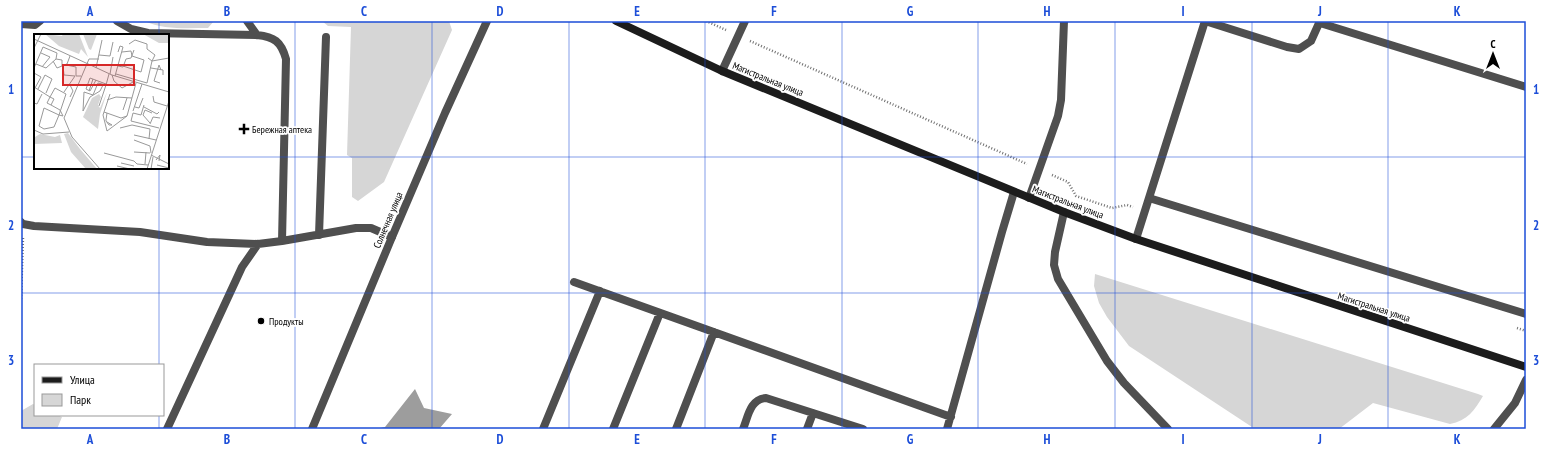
<svg xmlns="http://www.w3.org/2000/svg" width="1547" height="450" viewBox="0 0 1547 450" font-family="'PT Sans Narrow',sans-serif">
  <style>
    .green { fill: #d6d6d6 }
    .water { fill: #9d9d9d }
    .lines { fill: none; stroke-linecap: round; stroke-linejoin: round }
    .path { stroke: #717171; stroke-width: 2.5; stroke-dasharray: 1 2; stroke-linecap: butt }
    .service { stroke: #4f4f4f; stroke-width: 8 }
    .tertiary { stroke: #4f4f4f; stroke-width: 8 }
    .secondary { stroke: #1c1c1c; stroke-width: 8 }
    .grid { fill: none; stroke: #1d4ed8; stroke-width: 1; stroke-opacity: 0.55 }
    .poi-dot { fill: #000; stroke: #fff; stroke-width: 1.5 }
    .labels { text-anchor: middle; dominant-baseline: central; stroke-width: 3.5; stroke-linejoin: round; paint-order: stroke }
    .street-label { font-size: 10px; fill: #000; stroke: #fff }
    .poi-label { font-size: 10px; fill: #000; stroke: #fff; text-anchor: start }
    .inset-road { fill: none; stroke: #999; stroke-width: 1 }
    .view { fill: #d62828; fill-opacity: 0.15; stroke: #d62828; stroke-width: 2 }
    .inset-edge { fill: none; stroke: #000; stroke-width: 2 }
    .neatline { fill: none; stroke: #1d4ed8; stroke-width: 1.5 }
    .grid-label { font-size: 13px; text-anchor: middle; font-weight: bold; fill: #1d4ed8 }
  </style>
  <rect width="100%" height="100%" fill="#fff"/>
  <path class="green" d="M144 21H214L208 28C186 28 164 30 144 21Z
    M322 21H449L452 30 384 182 358 201 352 197V158L347 155 351 27 328 26Z
    M1095 274 1478 394 1483 396C1475 410 1467 421 1450 424L1373 403 1339 429H1255L1129 346 1107 317 1099 303 1094 286Z
    M33 404 35 405V415H57L62 417 57 429H21V411Z"/>
  <path class="water" d="M415 389 424 408 452 414 439 429H376L385 427Z"/>
  <g class="lines">
    <path class="path" d="M706 21 726 30
      M750 41 1027 164
      M1052 175 1068 182 1076 196 1112 208 1127 205 1133 207
      M21 299 23 238
      M1517 328 1526 331"/>
    <path class="service" d="M117 21 131 29 148 33 257 35C274 37 281 41 286 59L282 241 356 228H371L392 237
      M247 21 257 35
      M1205 21 1287 47 1299 49 1311 41 1320 21
      M1320 23 1526 87
      M21 24 35 25 40 21
      M722 71 745 21
      M1029 198 1058 116 1061 100 1064 21
      M1149 198 1526 314
      M1064 212 1055 252 1054 265 1058 279 1107 361 1124 383 1168 429
      M21 222 23 224 34 226 140 232 207 242 258 244 282 241
      M319 235 326 37
      M1136 239 1205 21
      M574 282 951 417
      M167 429 242 267 258 244
      M543 429 600 291
      M613 429 660 313
      M676 429 714 332
      M743 429C748 417 750 399 766 398L863 429
      M807 429 813 413
      M947 429 1002 232 1014 192
      M1494 429 1515 403 1526 380"/>
    <path class="tertiary" d="M312 429 392 237 445 113 487 21"/>
    <path class="secondary" d="M616 21 722 71 1064 212 1136 239 1526 367"/>
  </g>
  <path class="grid" d="M159 21V35M295 21V429M432 21V429M569 21V429M705 21V429M842 21V429M978 21V429M1115 21V429M1252 21V429M1388 21V429M21 157H35M168 157H1526M159 168V365M21 293H1526M159 415V429"/>
  <g class="poi-dot">
    <path d="M242 123h4v4h4v4h-4v4h-4v-4h-4v-4h4z"/>
    <circle cx="261" cy="321" r="4"/>
  </g>
  <g class="labels">
    <g class="street-label">
      <text transform="translate(768 79) rotate(22)">Магистральная улица</text>
      <text transform="translate(1068 202) rotate(21)">Магистральная улица</text>
      <text transform="translate(388 220) rotate(-67)">Солнечная улица</text>
      <text transform="translate(1374 307) rotate(18)">Магистральная улица</text>
    </g>
    <g class="poi-label">
      <text x="252" y="129">Бережная аптека</text>
      <text x="269" y="321">Продукты</text>
    </g>
  </g>
  <g transform="translate(34 34)">
    <rect width="135" height="135" fill="#fff"/>
    <path d="M11 0 28 2 29 0H45L54 23 47 15 45 20 25 12ZM49 0H63L57 16 55 15ZM109 0H135V9H125ZM73 58 66 80 64 95 49 83 58 64 65 60 67 63 64 71 66 74ZM34 99 46 115 63 135H52L37 118 30 100ZM0 100 1 103 6 100 21 103 26 101 28 109 0 110Z" fill="#d6d6d6"/>
    <path class="inset-road" d="M0 5 78 41 135 58M95 10 101 6 113 10V15L121 21 118 27 135 24M0 14 7 0M88 18 97 17 98 22 110 26 107 38 89 32M7 19 16 23 8 33M23 19 22 25 28 26V32L33 30 36 22M65 21 76 22 79 8M65 25H55L30 84 38 103 66 135M19 27 23 34 28 32M2 30 12 34 22 25M32 31 42 33V42H47M29 32 30 41 41 42M84 32 89 33 92 25 97 24 100 16M0 34 9 13 23 19M62 34 68 6M117 34 129 36V41M0 39 7 43 1 54M76 40 79 23M82 40 113 49M78 41 80 47 88 54 99 48M81 42 89 13 86 12 84 18M56 44 52 55 56 57 62 46M56 44 72 50M113 49 118 27 114 24M126 49 120 47 125 31 127 36M36 51 39 57 36 63M0 53 16 63 21 54 32 60 25 81 20 93 10 95 5 92 10 74 25 81 29 82M4 55 11 41 18 45 12 59M55 57 59 45M30 58 41 42M76 60 69 81 73 97 93 82M119 62 120 68 133 72M73 66 82 63 98 64M0 69 3 70 8 60M17 71 13 69 16 63 20 65 17 71 26 76 29 82M110 71 107 81 99 79 97 87 125 94M65 72 72 51M101 73 105 74 109 64M110 73 123 80 125 78M89 76 93 64M49 77 50 58 59 61 64 49 72 51 75 40M49 77 56 63 66 57 69 51M99 77 108 50M70 78 87 84 93 82 102 49M73 79 72 86V87L75 91H78L73 88M116 89 109 81 111 76 118 79M116 90 119 83 126 84M86 94 98 91 116 95 115 105M0 96 9 100 35 98M100 101 122 106M100 106 116 112 117 119M100 118 116 119M70 119 100 127 103 130 114 131M117 121 135 130M122 126 126 121 125 127M87 129 100 132M111 130 112 118M123 131 135 134M83 132 96 135M113 135 135 67M117 135 119 123"/>
    <path class="view" d="M29 31H100V51H29Z"/>
    <rect width="135" height="135" class="inset-edge"/>
  </g>
  <rect width="1547" height="450" fill="none" stroke="#ffffff" stroke-width="44"/>
  <rect x="34" y="364" width="130" height="52" fill="#ffffff" stroke="#999999"/>
  <rect x="42" y="377" width="20" height="6" fill="#1c1c1c" stroke="#999999"/>
  <text x="70" y="384" font-size="12" fill="#000000">Улица</text>
  <rect x="42" y="394" width="20" height="12" fill="#d6d6d6" stroke="#999999"/>
  <text x="70" y="404" font-size="12" fill="#000000">Парк</text>
  <g transform="translate(1493 54)" stroke="#ffffff" stroke-width="3" paint-order="stroke">
  <path d="M0-3L7 15L0 10L-7 15Z" fill="#000000"/>
  <text y="-6" font-size="11" font-weight="bold" text-anchor="middle" fill="#000000">С</text>
  </g>
  <rect x="22" y="22" width="1503" height="406" class="neatline"/>
  <g class="grid-label">
    <text x="90" y="16">A</text>
    <text x="227" y="16">B</text>
    <text x="364" y="16">C</text>
    <text x="500" y="16">D</text>
    <text x="637" y="16">E</text>
    <text x="774" y="16">F</text>
    <text x="910" y="16">G</text>
    <text x="1047" y="16">H</text>
    <text x="1183" y="16">I</text>
    <text x="1320" y="16">J</text>
    <text x="1457" y="16">K</text>
    <text x="11" y="94">1</text>
    <text x="1536" y="94">1</text>
    <text x="11" y="230">2</text>
    <text x="1536" y="230">2</text>
    <text x="11" y="365">3</text>
    <text x="1536" y="365">3</text>
    <text x="90" y="444">A</text>
    <text x="227" y="444">B</text>
    <text x="364" y="444">C</text>
    <text x="500" y="444">D</text>
    <text x="637" y="444">E</text>
    <text x="774" y="444">F</text>
    <text x="910" y="444">G</text>
    <text x="1047" y="444">H</text>
    <text x="1183" y="444">I</text>
    <text x="1320" y="444">J</text>
    <text x="1457" y="444">K</text>
  </g>
</svg>
